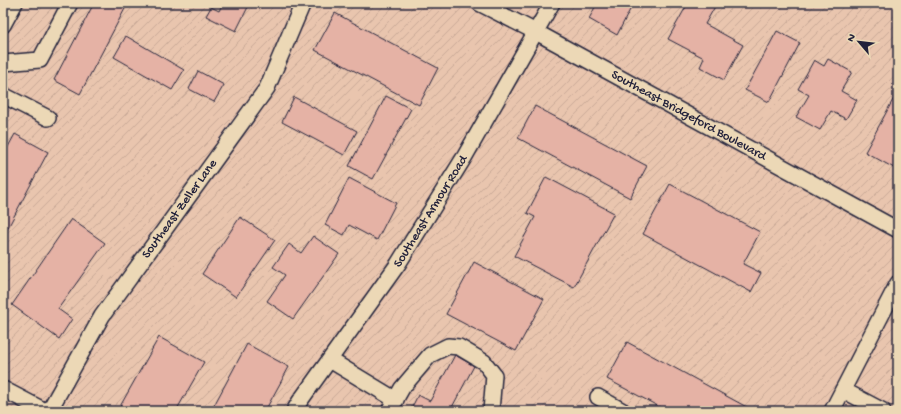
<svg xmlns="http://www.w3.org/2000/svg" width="901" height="414" viewBox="0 0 901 414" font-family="'Gochi Hand',sans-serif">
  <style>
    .industrial { fill: url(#industrial-furrows) }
    .building { fill: #e5b2a5; stroke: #22223b }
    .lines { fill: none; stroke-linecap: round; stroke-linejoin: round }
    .minor-casing { stroke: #22223b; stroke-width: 18 }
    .minor { stroke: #ecd8b6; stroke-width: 15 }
    .labels { text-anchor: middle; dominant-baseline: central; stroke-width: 4; stroke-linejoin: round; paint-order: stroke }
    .street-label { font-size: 13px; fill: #22223b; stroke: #ecd8b6 }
  </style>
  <defs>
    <pattern id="industrial-furrows" width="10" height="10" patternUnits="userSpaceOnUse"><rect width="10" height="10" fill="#e9c5ae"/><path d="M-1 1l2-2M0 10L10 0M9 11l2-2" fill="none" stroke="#c8a997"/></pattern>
  </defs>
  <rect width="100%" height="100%" fill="#f0d1b4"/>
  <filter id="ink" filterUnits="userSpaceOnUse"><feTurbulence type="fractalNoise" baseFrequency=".025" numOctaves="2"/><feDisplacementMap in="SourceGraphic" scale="8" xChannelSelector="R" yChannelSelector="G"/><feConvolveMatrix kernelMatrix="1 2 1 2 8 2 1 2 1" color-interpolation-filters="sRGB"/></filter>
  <g filter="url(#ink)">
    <path class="industrial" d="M3 3H898V411H3Z"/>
    <path class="building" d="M94 3H128L80 94 54 80Z
      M223 3H250L236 31 206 16 211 7 219 11Z
      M597 3H632L633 4 617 35 589 19Z
      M688 3H717L705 24 743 45 724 80 700 67 704 58 668 39Z
      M335 13 438 68 419 105 315 50Z
      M777 31 800 43 769 102 745 90Z
      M126 36 184 70 172 90 114 57Z
      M828 59 852 72 841 91 857 100 846 119 831 111 820 130 796 117 809 95 798 89 814 60 824 66Z
      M198 71 224 85 214 102 189 89Z
      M386 96 411 109 373 179 349 166Z
      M895 96 898 97V161L894 168 865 152Z
      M294 97 357 131 344 155 282 122Z
      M535 106 647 166 630 198 518 138Z
      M15 134 48 152 3 237V156Z
      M546 177 614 213 574 287 514 256 535 217 527 213Z
      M349 178 396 203 377 240 349 225 344 235 325 225Z
      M670 184 760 232 743 264 761 273 751 292 643 234Z
      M240 217 275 240 236 297 202 274Z
      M71 219 105 243 58 309 72 319 59 339 12 305Z
      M313 236 339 254 293 319 267 301 285 275 273 267 289 244 301 253Z
      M474 262 544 299 516 351 446 314Z
      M159 337 204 362 176 411H120L118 410Z
      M627 342 754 411H667L607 379Z
      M247 344 289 367 265 411H211Z
      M455 355 474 366 450 411H410L418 395 430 401Z"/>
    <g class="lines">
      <defs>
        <g id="minor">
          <path id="s1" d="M479 3 536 32 898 230"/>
          <path d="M3 25 15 3"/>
          <path d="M3 63 40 60 70 3"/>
          <path d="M3 95 48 118"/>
          <path d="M330 360 396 400"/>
          <path d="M3 389 45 411"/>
          <path d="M843 390 883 411"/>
          <path d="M598 397 623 411"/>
          <path id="s2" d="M49 411 102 316 267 88 303 3"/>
          <path id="s3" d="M294 411 300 401 398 264 465 156 552 3"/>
          <path d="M389 411 402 388 430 355 448 346 459 347 484 362 494 375 491 411"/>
          <path d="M832 411 898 283"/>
        </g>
      </defs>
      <use href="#minor" class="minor-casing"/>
      <use href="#minor" class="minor"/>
    </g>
  </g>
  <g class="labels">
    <g class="street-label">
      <text stroke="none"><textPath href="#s1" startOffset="238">Southeast Bridgeford Boulevard</textPath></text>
      <text stroke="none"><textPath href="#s2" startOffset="241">Southeast Zeller Lane</textPath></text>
      <text stroke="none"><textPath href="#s3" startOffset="242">Southeast Armour Road</textPath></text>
    </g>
  </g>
  <rect width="901" height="414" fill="none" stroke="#ecd8b6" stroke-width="16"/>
  <rect x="8" y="8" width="885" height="398" fill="none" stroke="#22223b" stroke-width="1.5" filter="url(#ink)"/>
  <g transform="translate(859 42) rotate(298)" stroke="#ecd8b6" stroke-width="3" paint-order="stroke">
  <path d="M0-3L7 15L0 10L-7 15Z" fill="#22223b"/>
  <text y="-6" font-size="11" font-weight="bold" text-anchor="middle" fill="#22223b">N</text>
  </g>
</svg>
